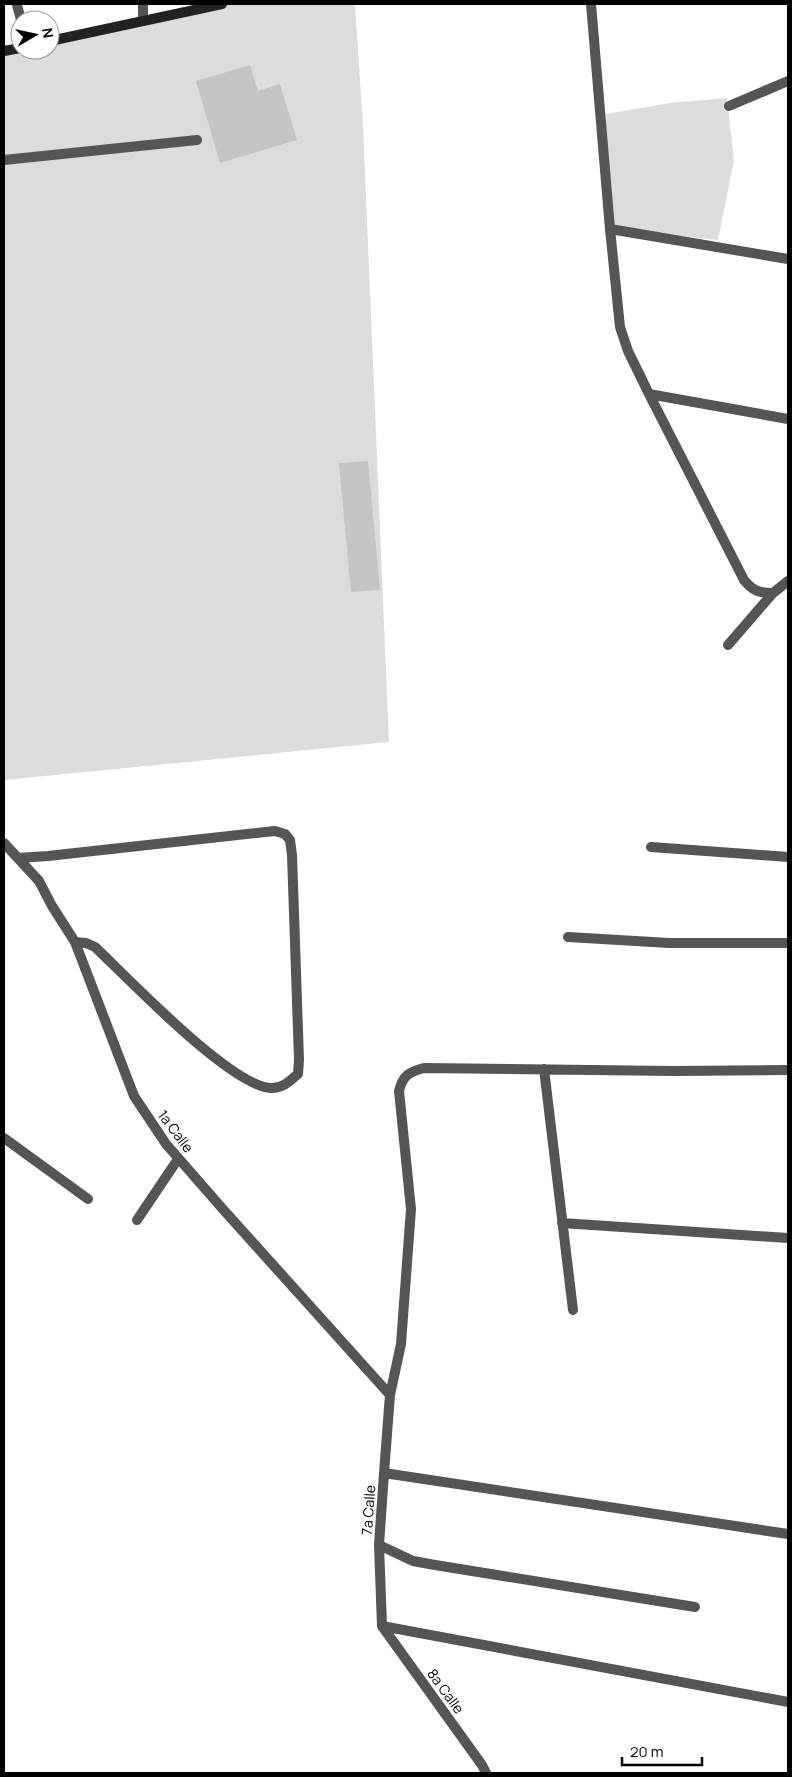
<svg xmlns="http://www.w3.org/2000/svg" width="792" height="1777" viewBox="0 0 792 1777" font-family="Manrope,sans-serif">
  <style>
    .green { fill: #dcdcdc }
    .building { fill: #c4c4c4 }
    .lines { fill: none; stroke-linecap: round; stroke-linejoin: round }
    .lane { stroke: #555; stroke-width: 10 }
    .street { stroke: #555; stroke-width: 10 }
    .secondary { stroke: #222; stroke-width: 10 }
    .labels { text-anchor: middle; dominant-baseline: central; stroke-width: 4; stroke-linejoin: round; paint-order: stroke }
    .street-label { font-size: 14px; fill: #000; stroke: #fff }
  </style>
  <rect width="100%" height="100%" fill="#fff"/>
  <path class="green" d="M222 4H355L363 125 389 742 4 780V51L50 50V41Z
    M727 98 734 160 718 240 610 229 606 114 670 103Z"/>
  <path class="building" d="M250 65 258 91 280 84 297 140 220 163 196 81Z
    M368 461 380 590 351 592 339 463Z"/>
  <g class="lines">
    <path class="lane" d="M17 5 21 20
      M4 160 197 140
      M18 858 48 856 275 831 285 834 290 840 292 855 299 1060 298 1074C290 1081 283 1088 272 1088 232 1088 127 977 95 947L86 943 75 942"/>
    <path class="street" d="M143 4V21
      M591 4 610 229 620 327 628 351 649 394 744 580C753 591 759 593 773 593
      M729 106 788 81
      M610 229 788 259
      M649 394 788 419
      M728 645 773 593 788 581
      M4 843 39 881 52 906 75 942 134 1096 166 1144 221 1207 390 1395
      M651 847 788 857
      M568 937 669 943H788
      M544 1069 573 1310
      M4 1138 88 1199
      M137 1220 178 1159
      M562 1223 788 1238
      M384 1473 788 1534
      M379 1545 413 1561 435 1565 695 1607
      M382 1626 379 1545 384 1473 390 1395 401 1344 411 1209 399 1091C403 1075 409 1072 424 1068L673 1071 788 1070
      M382 1626 788 1702
      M382 1626 482 1765 486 1773"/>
    <path class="secondary" d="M50 41 222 4
      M4 51 20 48"/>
  </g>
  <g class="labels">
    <g class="street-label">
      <text transform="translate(176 1131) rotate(53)">1a Calle</text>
      <text transform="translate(368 1510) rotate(-86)">7a Calle</text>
      <text transform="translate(446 1691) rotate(54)">8a Calle</text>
    </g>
  </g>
  <rect width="792" height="1777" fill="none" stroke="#000000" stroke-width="10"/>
  <g transform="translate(35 35) rotate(81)"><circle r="24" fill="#ffffff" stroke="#999999"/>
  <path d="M0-4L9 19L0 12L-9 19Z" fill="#000000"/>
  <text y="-8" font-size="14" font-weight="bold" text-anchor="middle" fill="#000000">N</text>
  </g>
  <path d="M622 1757v8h80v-8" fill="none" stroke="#000000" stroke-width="2.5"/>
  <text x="630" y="1757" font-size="15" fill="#000000" stroke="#ffffff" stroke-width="4" paint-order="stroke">20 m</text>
</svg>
